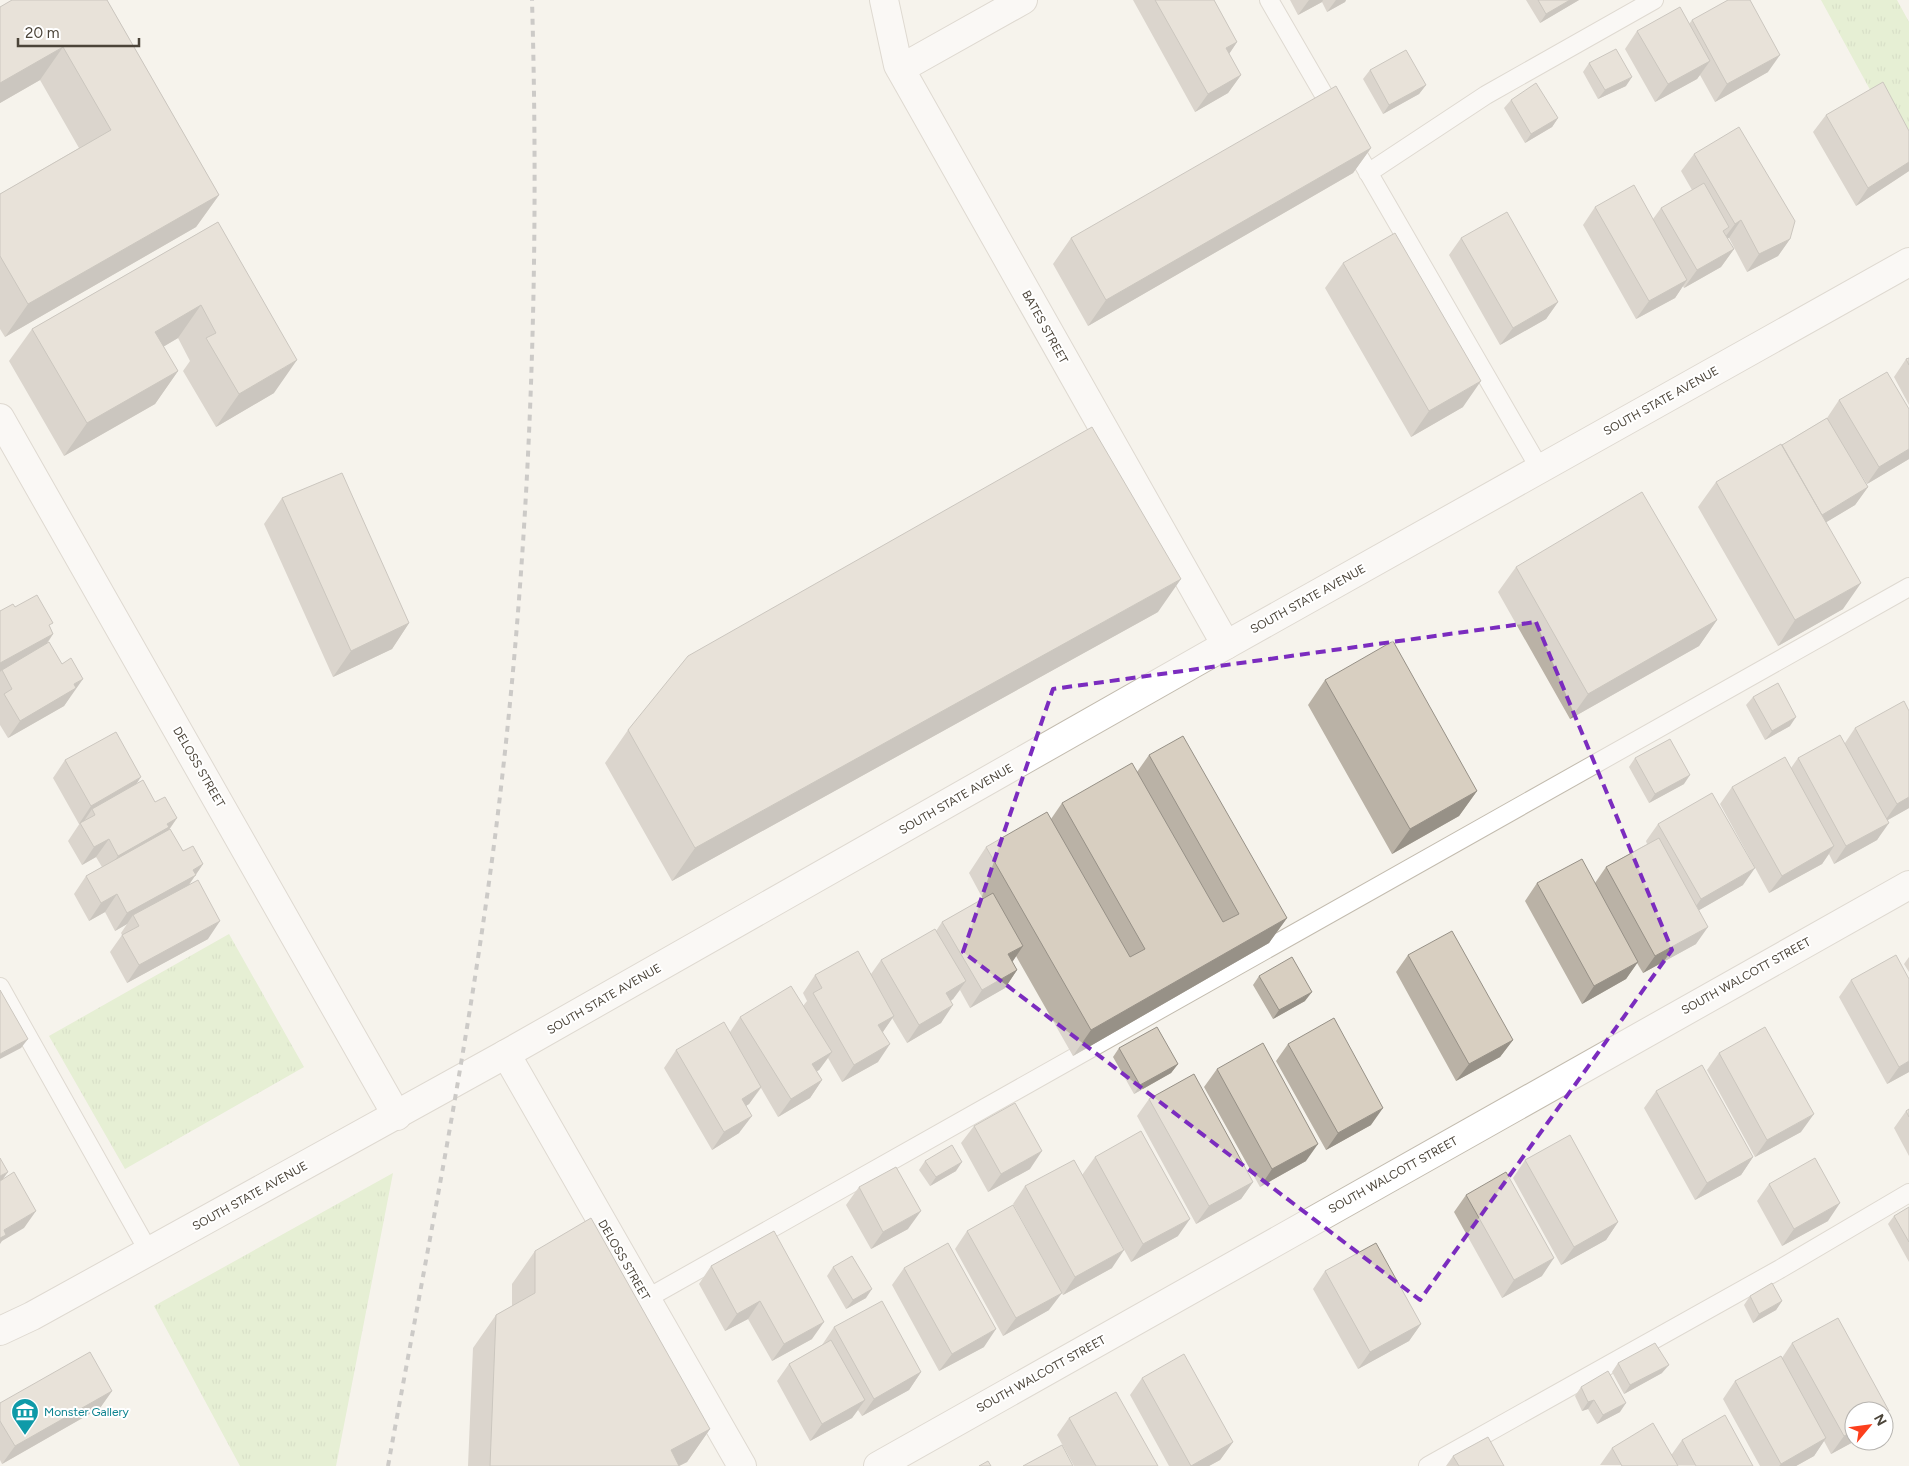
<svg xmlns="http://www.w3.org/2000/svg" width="1909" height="1466" viewBox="0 0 1909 1466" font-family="Figtree,sans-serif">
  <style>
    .grass { fill: url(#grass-tufts) }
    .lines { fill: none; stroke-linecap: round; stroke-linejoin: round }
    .service-casing { stroke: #c2bbae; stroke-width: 20 }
    .minor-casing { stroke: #c2bbae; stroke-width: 30 }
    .tertiary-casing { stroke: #c2bbae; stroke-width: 30 }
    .service { stroke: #fff; stroke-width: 18 }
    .minor { stroke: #fff; stroke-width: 28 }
    .tertiary { stroke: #fff; stroke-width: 28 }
    .rail { stroke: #9a9a9a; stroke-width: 4; stroke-dasharray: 6 6; stroke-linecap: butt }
    .wall { fill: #bab2a6 }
    .shaded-wall { fill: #979187 }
    .building { fill: #d8cfc1; stroke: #979187 }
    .marked { fill: none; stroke: #7b2cbf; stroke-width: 4; stroke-dasharray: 10 6; stroke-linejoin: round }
    .labels { text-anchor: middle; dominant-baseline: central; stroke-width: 4; stroke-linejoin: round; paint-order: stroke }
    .street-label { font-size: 12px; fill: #4b4439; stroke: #fff }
    .culture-label { font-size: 12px; fill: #0d838f; stroke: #fff; text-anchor: start }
  </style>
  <defs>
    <pattern id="grass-tufts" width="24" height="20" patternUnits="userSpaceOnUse" patternTransform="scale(1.25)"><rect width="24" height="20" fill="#d2eab5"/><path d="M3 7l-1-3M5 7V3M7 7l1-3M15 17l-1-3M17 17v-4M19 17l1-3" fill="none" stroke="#b6ca9c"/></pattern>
  </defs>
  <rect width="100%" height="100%" fill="#f6f3ec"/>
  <path class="grass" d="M1821 0H1897L1909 22V161Z
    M229 934 304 1067 125 1169 49 1036Z
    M393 1173 336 1466H240L154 1306Z"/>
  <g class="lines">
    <defs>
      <path id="service" d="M1269 0 1335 114
        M1350 141 1540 469
        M1368 173 1486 95 1654 0
        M0 987 149 1252
        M646 1299 1909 587
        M1428 1466 1780 1269 1909 1193"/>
      <path id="minor" d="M884 0 898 65 1226 645
        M900 69 1023 0
        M0 418 397 1116
        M506 1054 742 1466
        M878 1466 1909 885"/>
      <path id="tertiary" d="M0 1331 32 1316 506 1054 1226 645 1909 262"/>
    </defs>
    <use href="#service" class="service-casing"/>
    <use href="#minor" class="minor-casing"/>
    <use href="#tertiary" class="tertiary-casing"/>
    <use href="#service" class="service"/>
    <use href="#minor" class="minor"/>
    <use href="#tertiary" class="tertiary"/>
    <path class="rail" d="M388 1466C426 1257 468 1048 495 837 530 560 540 279 532 0"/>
  </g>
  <path class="wall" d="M107 0 219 195 196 227 5 337 0 329V194L79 148 40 80 0 103V7Z
    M1133 0H1214L1237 42 1229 54 1241 75 1228 93 1195 112Z
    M1290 0H1346L1345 2 1327 12 1322 2 1298 15Z
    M1526 0H1579L1540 23Z
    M1692 20 1768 72 1715 102 1700 75 1697 79 1655 102 1625 49 1637 31 1689 24Z
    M1589 63 1626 86 1598 99 1583 72Z
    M1370 70 1426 85 1419 94 1383 114 1363 79Z
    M1511 100 1558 118 1552 127 1525 143 1504 108Z
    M1826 115 1909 131V171L1856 206 1813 132Z
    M1371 148 1353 173 1088 326 1053 264 1071 238Z
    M1694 154 1790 239 1778 256 1747 272 1729 238H1727L1734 249 1721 267 1684 288 1683 286 1675 298 1636 319 1583 225 1595 207 1653 219 1661 208 1692 190 1681 171Z
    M218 222 274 393 216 427 183 371 190 361 178 338 163 347 178 371 155 404 64 456 9 361 32 329Z
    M1461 238 1558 302 1546 319 1500 345 1449 255Z
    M1343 263 1463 407 1411 437 1325 288Z
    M1909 358V405L1894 377 1906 359Z
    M1839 400 1909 409V459L1867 484 1843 446 1868 487 1855 505 1826 522 1843 609 1778 646 1698 507 1716 482 1782 445 1827 418Z
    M282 498 409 623 392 649 333 677 264 524Z
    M1516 567 1717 620 1699 646 1570 719 1498 592Z
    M15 607 50 627 53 634 47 644 70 697 64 706 8 738 0 725V611Z
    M1158 612 672 881 605 763 628 730Z
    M1325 680 1477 791 1459 816 1392 854 1308 705Z
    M1753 697 1790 726 1765 740 1746 705Z
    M1909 711V808L1888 820 1877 840 1834 864 1829 854 1822 864 1769 893 1720 804 1732 787 1791 768 1798 758 1845 743 1855 728Z
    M1149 755 1287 918 1269 943 1073 1056 1016 956 1012 961 1017 970 1005 988 970 1008 960 990 953 999 951 1001 941 1023 907 1043 892 1018 883 1032 878 1062 842 1082 828 1058 819 1070 816 1071 822 1080 810 1098 778 1117 761 1088 749 1104 746 1106 739 1133 712 1150 664 1068 676 1050 730 1032 740 1017 803 1006 807 1001 803 993 815 975 871 974 881 960 936 931 942 922 983 899 969 873 986 847 1051 819 1062 803 1137 772Z
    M1635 758 1684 784 1649 803 1629 767Z
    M65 760 137 784 155 802 177 818 169 830 183 851 203 864 189 885 208 939 127 983 110 952 122 935 121 933 127 924 115 931 105 912 89 921 74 894 86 876 102 867 96 857 82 865 68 841 80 823 84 821 79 824 53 778Z
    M1658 824 1743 885 1699 910 1696 944 1643 973 1637 963 1626 979 1582 1004 1525 901 1537 883H1595L1606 867 1647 844 1646 841Z
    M1408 955 1513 1040 1500 1057 1456 1081 1396 972Z
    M1909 957V972L1904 964Z
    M1259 976 1305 1001 1273 1019 1253 985Z
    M1851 980 1909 1072 1887 1084 1839 997Z
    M1288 1044 1371 1125 1326 1150 1276 1061Z
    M1119 1048 1178 1064 1171 1073 1134 1094 1113 1057Z
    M1719 1053 1801 1132 1755 1157 1707 1070Z
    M1217 1069 1306 1161 1260 1187 1204 1087Z
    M1656 1091 1753 1157 1741 1175 1695 1200 1644 1108Z
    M1149 1099 1253 1182 1241 1199 1196 1224 1137 1116Z
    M1909 1109V1156L1894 1128 1906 1111Z
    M974 1126 1030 1169 988 1192 961 1143Z
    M1095 1157 1178 1236 1131 1262 1082 1175Z
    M1525 1160 1618 1222 1606 1240 1561 1265 1513 1178Z
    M925 1161 956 1171 930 1186 919 1170Z
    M1769 1184 1828 1221 1782 1246 1757 1201Z
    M1025 1186 1112 1268 1063 1295 1013 1204Z
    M859 1187 908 1229 871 1249 846 1205Z
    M1466 1195 1542 1276 1502 1298 1454 1212Z
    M1909 1207V1262L1888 1224 1894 1216Z
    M774 1231 812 1339 772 1361 748 1319 725 1331 699 1284 711 1266Z
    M967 1231 1049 1310 1003 1336 955 1249Z
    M535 1251 710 1429 687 1462 679 1466H468L473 1348 496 1315 512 1306V1284Z
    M833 1267 866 1298 846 1309 827 1276Z
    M904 1268 984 1347 939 1371 892 1285Z
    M1325 1271 1421 1324 1409 1341 1358 1369 1313 1289Z
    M1750 1296 1782 1301 1776 1310 1753 1323 1744 1305Z
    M834 1327 921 1372 909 1390 862 1416 858 1410 852 1418 810 1441 777 1381 789 1364 822 1345Z
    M1792 1343 1889 1411 1884 1419V1411L1854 1441H1855L1831 1454 1824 1441 1814 1456 1796 1466H1760L1723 1399 1735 1381 1782 1358Z
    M1618 1363 1662 1373 1624 1394 1612 1372Z
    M1142 1378 1233 1442 1220 1460 1209 1466H1169L1130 1395Z
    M1581 1387 1620 1412 1597 1424 1588 1409 1582 1411 1575 1396Z
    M112 1391 100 1408 2 1464 0 1460V1403Z
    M1069 1418 1158 1466H1074L1057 1435Z
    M1682 1440 1753 1466 1600 1465 1612 1448 1672 1454Z
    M1453 1456 1504 1466H1446Z"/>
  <path class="shaded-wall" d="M1309 0H1323L1322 2 1298 15Z
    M1336 0H1346L1345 2 1327 12Z
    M1570 0H1579L1540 23 1546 14Z
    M1237 42 1225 60 1226 48Z
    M63 47 40 80 0 103V83Z
    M1780 55 1768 72 1715 102 1727 84Z
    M1710 61 1697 79 1655 102 1668 84Z
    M1241 75 1228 93 1195 112 1208 94Z
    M1632 77 1626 86 1598 99 1605 90Z
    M1426 85 1419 94 1383 114 1389 105Z
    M1558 118 1552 127 1525 143 1531 134Z
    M1371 148 1353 173 1088 326 1106 300Z
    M1909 162V171L1856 206 1868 188Z
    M219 195 196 227 5 337 28 304Z
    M1741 220 1729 238 1722 241 1735 224Z
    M1790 239 1778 256 1747 272 1759 254Z
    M1734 249 1721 267 1684 288 1697 270Z
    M1687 280 1675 298 1636 319 1649 301Z
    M1558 302 1546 319 1500 345 1513 328Z
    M201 305 178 338 132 365 155 332Z
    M297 360 274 393 216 427 239 394Z
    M178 371 155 404 64 456 87 423Z
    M1481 381 1463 407 1411 437 1429 411Z
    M1909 449V459L1867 484 1879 467Z
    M1868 487 1855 505 1810 532 1822 515Z
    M1181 579 1158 612 672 881 695 848Z
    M1861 583 1843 609 1778 646 1795 620Z
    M1717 620 1699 646 1570 719 1588 694Z
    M409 623 392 649 333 677 351 651Z
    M53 634 41 651 2 670 0 672V663Z
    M83 679 64 706 8 738 20 721 74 684Z
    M1796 717 1790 726 1765 740 1772 731Z
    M1690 775 1684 784 1649 803 1655 794Z
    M141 777 129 795 92 809 84 821 79 824 91 806Z
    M1477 791 1459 816 1392 854 1410 829Z
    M1909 797V808L1884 822 1897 804Z
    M177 818 165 835 105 873 118 856 167 824Z
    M1889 823 1877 840 1834 864 1846 846Z
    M109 839 96 857 82 865 94 847Z
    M1834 846 1822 864 1769 893 1782 876Z
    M203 864 183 893 133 915 127 924 115 931 127 913 193 870Z
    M1755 868 1743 885 1689 916 1701 899Z
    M117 894 105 912 89 921 101 903Z
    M1287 918 1269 943 1073 1056 1091 1030Z
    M220 921 208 939 127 983 139 965Z
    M1708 927 1696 944 1643 973 1655 956Z
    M1023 946 1011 964 1008 954Z
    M1638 962 1626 979 1582 1004 1594 986Z
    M1017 970 1005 988 970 1008 982 990Z
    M966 981 953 999 934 1010 946 993Z
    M1312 992 1305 1001 1273 1019 1279 1010Z
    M953 1005 941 1023 907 1043 919 1025Z
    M894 1016 882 1033 878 1025Z
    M28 1039 21 1048 0 1059V1054Z
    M1513 1040 1500 1057 1456 1081 1469 1064Z
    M890 1044 878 1062 842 1082 854 1065Z
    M832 1052 819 1070 800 1082 812 1064Z
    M1909 1061V1072L1887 1084 1899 1067Z
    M1178 1064 1171 1073 1134 1094 1140 1085Z
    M822 1080 810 1098 778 1117 791 1099Z
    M761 1087 749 1104 729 1116 742 1099Z
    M1383 1108 1371 1125 1326 1150 1338 1133Z
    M1814 1114 1801 1132 1755 1157 1767 1140Z
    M752 1116 739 1133 712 1150 724 1132Z
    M1318 1144 1306 1161 1260 1187 1272 1169Z
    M1042 1151 1030 1169 988 1192 1001 1174Z
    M1753 1157 1741 1175 1695 1200 1707 1183Z
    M962 1162 956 1171 930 1186 936 1177Z
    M8 1172 0 1183V1176Z
    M1253 1182 1241 1199 1196 1224 1209 1206Z
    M1840 1203 1828 1221 1782 1246 1794 1229Z
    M36 1211 24 1228 2 1241 0 1244V1235L4 1230Z
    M921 1211 908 1229 871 1249 883 1232Z
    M1190 1219 1178 1236 1131 1262 1143 1244Z
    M1618 1222 1606 1240 1561 1265 1574 1247Z
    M1124 1250 1112 1268 1063 1295 1075 1277Z
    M1554 1258 1542 1276 1502 1298 1514 1280Z
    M872 1289 866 1298 846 1309 853 1300Z
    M1062 1293 1049 1310 1003 1336 1016 1318Z
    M760 1301 748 1319 725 1331 737 1314Z
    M1782 1301 1776 1310 1753 1323 1759 1314Z
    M824 1322 812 1339 772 1361 784 1344Z
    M1421 1324 1409 1341 1358 1369 1370 1352Z
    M996 1329 984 1347 939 1371 952 1354Z
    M1669 1365 1662 1373 1624 1394 1630 1385Z
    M921 1372 909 1390 862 1416 874 1399Z
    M112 1391 100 1408 2 1464 15 1446Z
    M865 1400 852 1418 810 1441 822 1424Z
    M1594 1400 1588 1409 1582 1411 1588 1402Z
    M1626 1403 1620 1412 1597 1424 1603 1415Z
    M1889 1411 1884 1419V1414Z
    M710 1429 687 1462 679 1466 671 1450Z
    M1854 1431V1441H1855L1831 1454 1844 1436Z
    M1826 1438 1814 1456 1796 1466H1779L1781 1464Z
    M1233 1442 1220 1460 1209 1466H1190Z"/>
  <path class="building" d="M12 0H107L219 195 28 304 0 256V194L111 130 63 47 0 83V7Z
    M1155 0H1214L1237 42 1226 48 1241 75 1208 94Z
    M1538 0H1570L1546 14Z
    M1728 0H1750L1780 55 1727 84 1692 20Z
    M1680 7 1710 61 1668 84 1637 31Z
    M1616 49 1632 77 1605 90 1589 63Z
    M1406 50 1426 85 1389 105 1370 70Z
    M1883 82 1909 131V162L1868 188 1826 115Z
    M1536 83 1558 118 1531 134 1511 100Z
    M1336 86 1371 148 1106 300 1071 238Z
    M1739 127 1795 221 1790 239 1759 254 1741 220 1735 224 1694 154Z
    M1704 183 1729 227 1723 231 1734 249 1697 270 1661 208Z
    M1634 185 1687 280 1649 301 1595 207Z
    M1507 212 1558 302 1513 328 1461 238Z
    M218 222 297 360 239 394 206 338 216 333 201 305 155 332 178 371 87 423 32 329Z
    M1395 233 1481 381 1429 411 1343 263Z
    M1909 358V365L1906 359Z
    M1887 372 1909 409V449L1879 467 1839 400Z
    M1827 418 1868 487 1822 515 1782 445Z
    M1092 427 1181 579 695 848 628 730 688 656Z
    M1781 444 1861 583 1795 620 1716 482Z
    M342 473 409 623 351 651 282 498Z
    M1642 492 1717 620 1588 694 1516 567Z
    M37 595 53 623 49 625 53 634 0 663V611L13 604 15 607Z
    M1393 641 1477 791 1410 829 1325 680Z
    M49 642 62 664 71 658 83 679 74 684 76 688 20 721 4 694 12 689 2 670Z
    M1778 683 1796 717 1772 731 1753 697Z
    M1904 701 1909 711V797L1897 804 1855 728Z
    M116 732 141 777 91 806 65 760Z
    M1840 735 1889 823 1846 846 1798 758Z
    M1183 736 1287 918 1091 1030 986 847 1047 812 1130 957 1145 949 1062 803 1132 763 1223 922 1239 914 1149 755Z
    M1670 739 1690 775 1655 794 1635 758Z
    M1785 757 1834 846 1782 876 1732 787Z
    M143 780 155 802 165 797 177 818 167 824 169 827 118 856 109 839 94 847 80 823 95 815 92 809Z
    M1712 793 1755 868 1701 899 1658 824Z
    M170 829 183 851 193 846 203 864 193 870 196 875 127 913 117 894 101 903 86 876Z
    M1659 838 1708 927 1655 956 1606 867Z
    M1582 859 1638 962 1594 986 1537 883Z
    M198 880 220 921 139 965 122 935 139 926 133 915Z
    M993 893 1023 946 1008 954 1017 970 982 990 942 922Z
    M935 929 966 981 946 993 953 1005 919 1025 881 960Z
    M1452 931 1513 1040 1469 1064 1408 955Z
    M858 951 894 1016 878 1025 890 1044 854 1065 813 993 822 988 815 975Z
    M1896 955 1909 979V1061L1899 1067 1851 980Z
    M1292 957 1312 992 1279 1010 1259 976Z
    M791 986 832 1052 812 1064 822 1080 791 1099 740 1017Z
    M0 990 28 1039 0 1054Z
    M1334 1018 1383 1108 1338 1133 1288 1044Z
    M724 1022 761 1087 742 1099 752 1116 724 1132 676 1050Z
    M1157 1027 1178 1064 1140 1085 1119 1048Z
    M1765 1027 1814 1114 1767 1140 1719 1053Z
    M1263 1043 1318 1144 1272 1169 1217 1069Z
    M1702 1065 1753 1157 1707 1183 1656 1091Z
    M1194 1074 1253 1182 1209 1206 1149 1099Z
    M1015 1103 1042 1151 1001 1174 974 1126Z
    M1909 1109V1117L1906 1111Z
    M1141 1131 1190 1219 1143 1244 1095 1157Z
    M1570 1135 1618 1222 1574 1247 1525 1160Z
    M952 1145 962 1162 936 1177 925 1161Z
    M0 1158 8 1172 0 1176Z
    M1815 1158 1840 1203 1794 1229 1769 1184Z
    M1074 1160 1124 1250 1075 1277 1025 1186Z
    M896 1167 921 1211 883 1232 859 1187Z
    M14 1172 36 1211 4 1230 6 1235 0 1238V1181Z
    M1506 1172 1554 1258 1514 1280 1466 1195Z
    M1013 1205 1062 1293 1016 1318 967 1231Z
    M1909 1207V1242L1894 1216Z
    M591 1218 710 1429 671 1450 679 1466H490L496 1315 535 1293V1251Z
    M774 1231 824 1322 784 1344 760 1301 737 1314 711 1266Z
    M948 1243 996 1329 952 1354 904 1268Z
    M1376 1243 1421 1324 1370 1352 1325 1271Z
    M852 1256 872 1289 853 1300 833 1267Z
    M1772 1283 1782 1301 1759 1314 1750 1296Z
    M882 1301 921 1372 874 1399 834 1327Z
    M1838 1318 1889 1411 1884 1414V1411H1854V1431L1844 1436 1792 1343Z
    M831 1340 865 1400 822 1424 789 1364Z
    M1655 1343 1669 1365 1630 1385 1618 1363Z
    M90 1352 112 1391 15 1446 0 1421V1403Z
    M1184 1354 1233 1442 1191 1466 1142 1378Z
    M1781 1356 1826 1438 1781 1464 1735 1381Z
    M1608 1371 1626 1403 1603 1415 1594 1400 1588 1402 1581 1387Z
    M1116 1392 1158 1466H1096L1069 1418Z
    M1725 1415 1753 1466H1696L1682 1440Z
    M1653 1423 1678 1466H1622L1612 1448Z
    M1488 1437 1504 1466H1459L1453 1456Z
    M1062 1445 1073 1466H1023Z
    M988 1461 991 1466H979Z"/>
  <path d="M0 0H1909V1466H0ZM1536 622 1672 950 1420 1300 963 952 1053 689Z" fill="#f6f3ec" fill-opacity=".55" fill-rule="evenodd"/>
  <path class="marked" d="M1536 622 1672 950 1420 1300 963 952 1053 689Z"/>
  <defs>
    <symbol id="museum-pin" viewBox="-11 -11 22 30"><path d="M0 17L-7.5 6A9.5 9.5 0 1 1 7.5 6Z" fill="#0f9aa8" stroke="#fff"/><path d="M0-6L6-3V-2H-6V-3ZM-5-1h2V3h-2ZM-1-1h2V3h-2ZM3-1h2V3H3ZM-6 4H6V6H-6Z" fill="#fff"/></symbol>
  </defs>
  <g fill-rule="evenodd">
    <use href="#museum-pin" x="9" y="1396" width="32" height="43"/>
  </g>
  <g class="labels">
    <g class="street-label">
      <text transform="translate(1045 327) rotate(61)">BATES STREET</text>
      <text transform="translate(1661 401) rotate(-29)">SOUTH STATE AVENUE</text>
      <text transform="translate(1308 599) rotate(-29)">SOUTH STATE AVENUE</text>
      <text transform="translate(199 767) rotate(60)">DELOSS STREET</text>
      <text transform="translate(956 799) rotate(-30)">SOUTH STATE AVENUE</text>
      <text transform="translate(1746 976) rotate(-29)">SOUTH WALCOTT STREET</text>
      <text transform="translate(604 999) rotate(-30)">SOUTH STATE AVENUE</text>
      <text transform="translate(1393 1175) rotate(-29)">SOUTH WALCOTT STREET</text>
      <text transform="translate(250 1196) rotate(-29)">SOUTH STATE AVENUE</text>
      <text transform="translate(624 1260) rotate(60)">DELOSS STREET</text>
      <text transform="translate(1041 1374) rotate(-29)">SOUTH WALCOTT STREET</text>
    </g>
    <g class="culture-label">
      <text x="44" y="1412">Monster Gallery</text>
    </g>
  </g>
  <g transform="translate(1869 1426) rotate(61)"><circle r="24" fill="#ffffff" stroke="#b7b4b0"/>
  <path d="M0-4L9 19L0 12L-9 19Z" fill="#fc3f1d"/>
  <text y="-8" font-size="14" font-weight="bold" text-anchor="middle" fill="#4b4439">N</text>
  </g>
  <path d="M18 38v8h121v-8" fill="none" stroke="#4b4439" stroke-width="2.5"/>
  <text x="25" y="38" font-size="15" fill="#4b4439" stroke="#ffffff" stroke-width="4" paint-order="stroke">20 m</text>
</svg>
